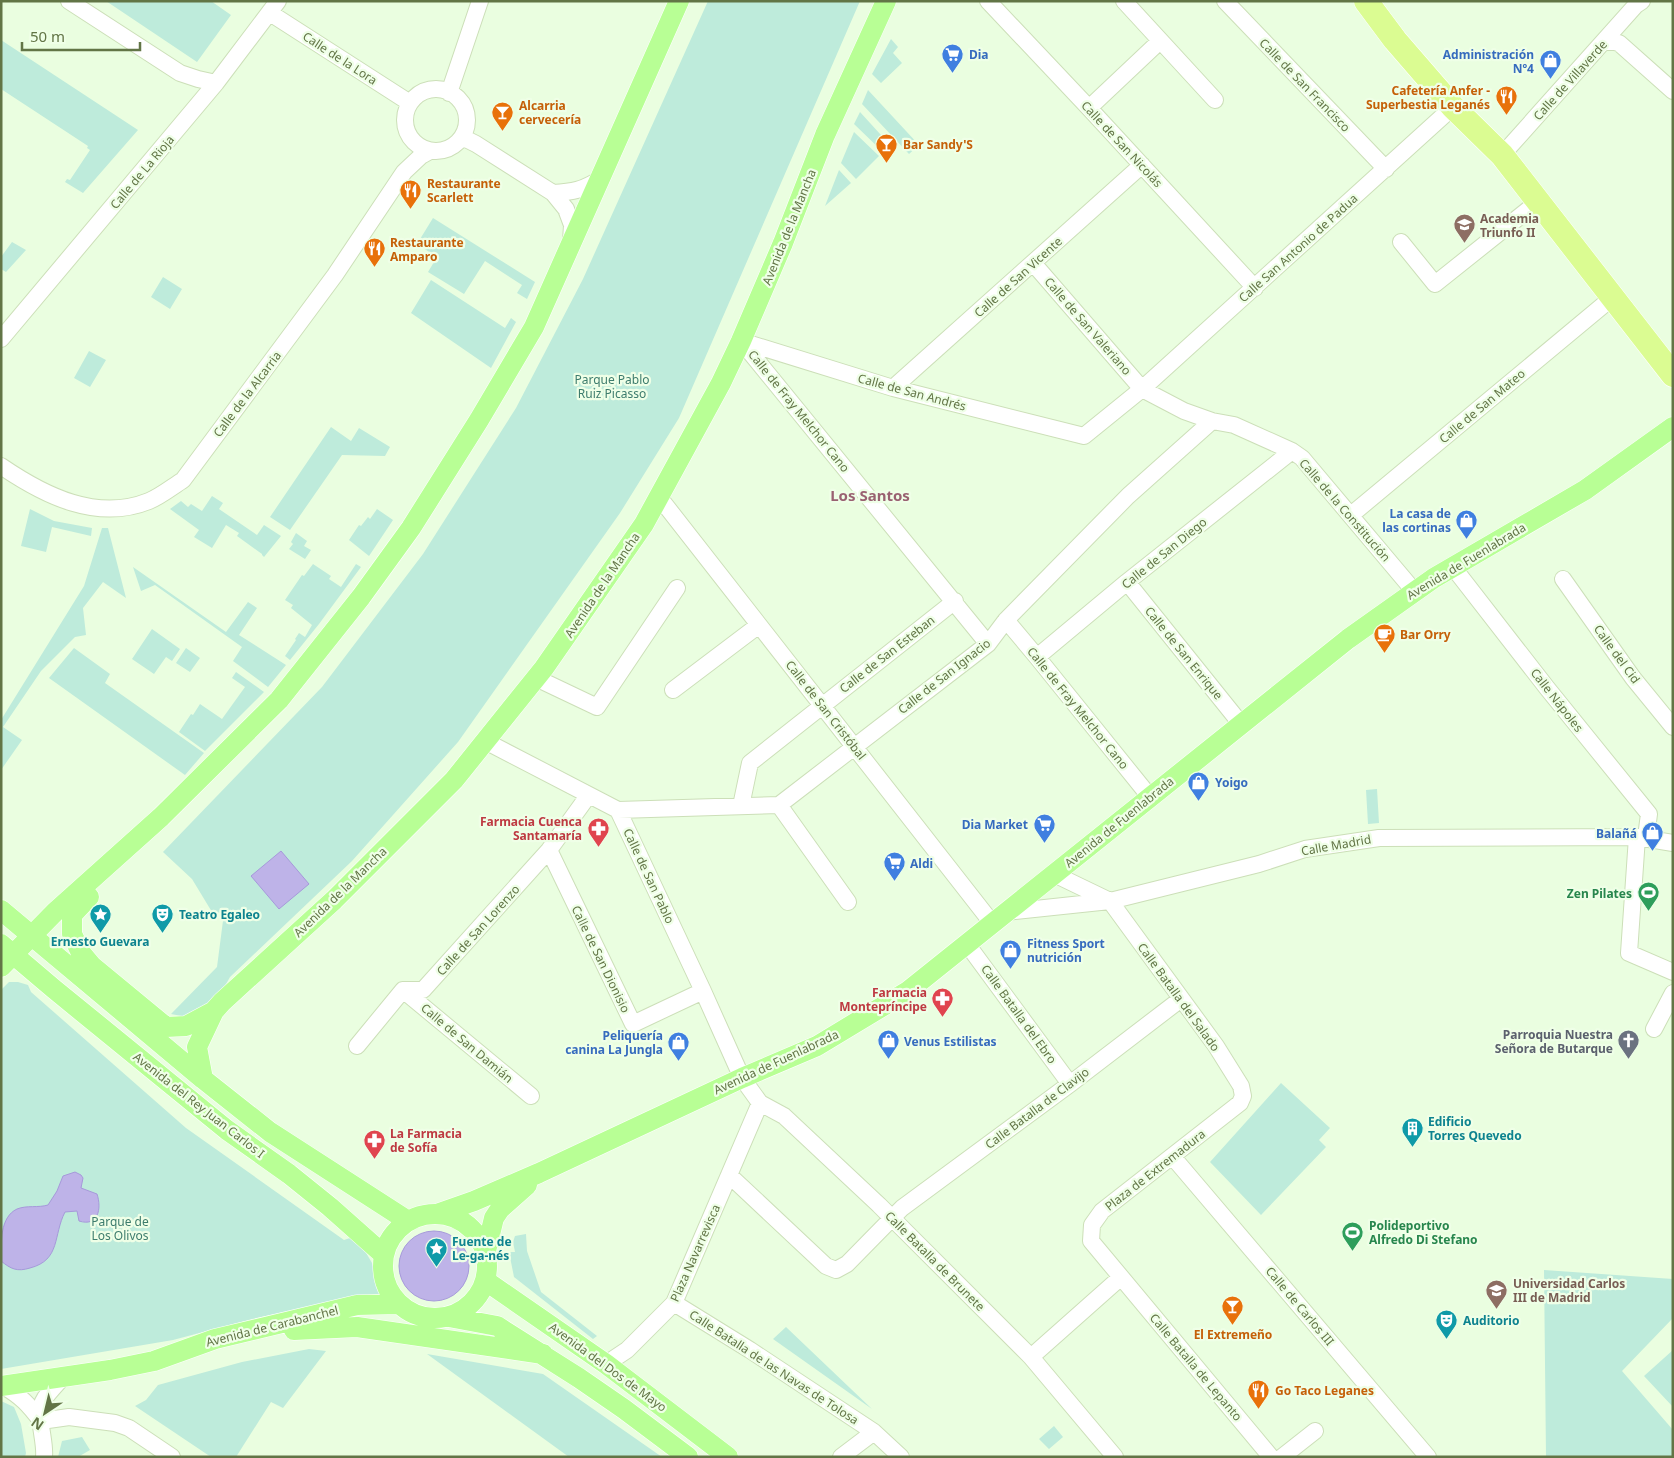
<svg xmlns="http://www.w3.org/2000/svg" width="1674" height="1458" viewBox="0 0 1674 1458" font-family="'Noto Sans',sans-serif">
  <style>
    .green { fill: #beebdb }
    .water { fill: #beb3e8; stroke: #a699da }
    .lines { fill: none; stroke-linecap: round; stroke-linejoin: round }
    .minor-casing { stroke: #ccdfb8; stroke-width: 18 }
    .major-casing { stroke: #fff; stroke-width: 21 }
    .highway-casing { stroke: #fff; stroke-width: 25 }
    .minor { stroke: #fff; stroke-width: 16 }
    .major { stroke: #b8ff95; stroke-width: 20 }
    .highway { stroke: #dbfc92; stroke-width: 24 }
    .labels { text-anchor: middle; dominant-baseline: central; stroke-width: 4.5; stroke-linejoin: round; paint-order: stroke }
    .shop-label { font-size: 12px; font-weight: bold; fill: #366cbe; stroke: #efffe7; text-anchor: start }
    .street-label { font-size: 12px; fill: #627546; stroke: #efffe7 }
    .food-label { font-size: 12px; font-weight: bold; fill: #c56008; stroke: #efffe7; text-anchor: start }
    .education-label { font-size: 12px; font-weight: bold; fill: #785e54; stroke: #efffe7; text-anchor: start }
    .park-label { font-size: 12px; fill: #3d7c6d; stroke: #efffe7 }
    .health-label { font-size: 12px; font-weight: bold; fill: #be3a42; stroke: #efffe7; text-anchor: end }
    .leisure-label { font-size: 12px; font-weight: bold; fill: #27864d; stroke: #efffe7; text-anchor: end }
    .culture-label { font-size: 12px; font-weight: bold; fill: #0d838f; stroke: #efffe7; text-anchor: start }
    .worship-label { font-size: 12px; font-weight: bold; fill: #5b616d; stroke: #efffe7; text-anchor: end }
    .quarter-label { font-size: 15px; font-weight: bold; fill: #996171; stroke: #efffe7 }
  </style>
  <rect width="100%" height="100%" fill="#eafee0"/>
  <path class="green" d="M106 1H211L231 15 197 62Z
    M708 1H860L679 418 620 513 458 742 352 861 230 977 221 993 192 1018 171 1014 217 967 224 913 212 912 192 879 163 852 322 687 423 554 516 408 583 279Z
    M891 39 898 47 893 53 902 63 881 83 872 74Z
    M1 40 138 130 83 193 65 182 67 179 70 180 90 150 87 148 88 146 1 89Z
    M868 90 919 145 909 154 862 104Z
    M860 112 891 146 884 153 854 124Z
    M854 132 879 156 856 179 841 163Z
    M839 170 851 183 825 206Z
    M433 218 535 282 527 299 517 293 522 285 485 261 464 294 428 272 437 257 417 244Z
    M12 242 26 250 6 272 1 269V257Z
    M163 277 182 289 170 309 151 297Z
    M431 280 505 328 511 318 516 322 491 368 411 313Z
    M89 351 106 360 90 387 74 378Z
    M331 427 351 441 359 428 390 447 385 456 342 455 290 530 270 517Z
    M212 496 223 503 219 509 257 535 264 525 281 536 264 557 262 555V554L237 536 239 533 226 525 212 548 194 537 199 530 170 509 181 501 188 507 191 504 202 511Z
    M30 509 54 521 92 528 91 536 52 527 46 552 21 546Z
    M377 509 393 520 369 556 349 540 359 525 361 526 368 517 370 519Z
    M102 528H108L126 598 103 582 83 608 86 635 75 637 41 671 3 727 22 740 1 770V720L84 586Z
    M296 533 307 541 304 546 311 550 305 559 289 549 293 544 291 542Z
    M313 564 331 576 329 579 341 587 356 564 361 567 319 624 290 660 285 656 296 640 295 639 299 633 305 637 312 625 291 608 293 605 285 600 302 575 304 576Z
    M133 567 226 632 248 602 257 608 239 635 286 665 268 687 233 661 242 647 155 585 141 591Z
    M152 629 180 649 172 661 166 657 154 674 132 659Z
    M74 648 110 674 105 683 204 753 185 775 49 678Z
    M186 648 200 658 190 672 176 663Z
    M236 672 264 692 205 751 179 732 191 714 193 715 200 704 222 719 245 687 232 678Z
    M1377 789 1379 823 1368 824 1366 790Z
    M9 982H18L28 985 31 992 186 1128 344 1240 353 1237 365 1251 372 1263 380 1294 342 1300 252 1319 173 1340 1 1369V990Z
    M1281 1083 1330 1128 1319 1140 1326 1147 1261 1215 1210 1162Z
    M526 1234 527 1251 541 1292 597 1336 593 1339 514 1277 509 1252H515L513 1242 515 1236Z
    M1544 1270 1673 1279V1318L1622 1371 1673 1430V1457H1546Z
    M786 1327 872 1409 773 1339Z
    M309 1349 326 1351 283 1408 271 1402 236 1457H211L135 1406 146 1400 158 1385 242 1362Z
    M1673 1350V1407L1644 1376Z
    M427 1354 543 1374 662 1457H569Z
    M1 1401 14 1407 21 1424 26 1453 25 1457H1Z
    M1054 1426 1063 1437 1049 1449 1039 1439Z
    M82 1437 90 1450 78 1457H58L62 1441Z"/>
  <path class="water" d="M281 851 309 884 279 909 251 876Z
    M75 1172 81 1175 83 1178 81 1188 97 1194C102 1209 98 1227 79 1221L77 1211 65 1212C53 1235 61 1260 30 1268 17 1272 11 1269 1 1261 1 1242 0 1217 17 1209 27 1205 38 1208 48 1205L57 1191 63 1176Z
    M399 1266a35 35 0 1 1 70 0a35 35 0 1 1-70 0Z"/>
  <g class="lines">
    <defs>
      <path id="minor" d="M69 1 180 73 198 79 216 83
        M988 1 1089 108 1255 288
        M1124 1 1215 100
        M1225 1 1386 169
        M270 13 410 103
        M1603 43 1608 41 1619 43 1673 91
        M405 120a31 31 0 1 1 62 0a31 31 0 1 1-62 0Z
        M449 93 480 1
        M1089 108 1160 41
        M462 137 476 144 553 193 566 209 572 225 571 241
        M1502 155 1636 5 1642 1
        M553 193C573 192 583 190 600 179
        M1401 242 1435 284 1539 201
        M1033 263 1142 389 1184 411 1212 421 1234 425 1292 451 1302 458 1414 591
        M1 339 216 83 278 1
        M741 341 893 388 1084 436 1142 389 1453 107
        M741 341 988 644
        M893 388 1142 165
        M1 466C45 496 97 522 149 501 161 496 172 487 183 480L335 275 404 172 421 156 430 151
        M659 497 992 923
        M1351 515 1613 297
        M1453 567 1547 688 1649 814 1646 837
        M1563 579 1633 678 1673 727
        M1127 582 1241 724
        M1006 620 1037 657 1150 797
        M1037 657 1127 582 1292 451
        M536 678 597 707 677 588
        M673 690 759 625
        M485 741 618 810 703 991 742 1078 760 1103 784 1116 879 1205 1031 1357 1115 1457
        M779 805 848 902
        M741 806 750 763 955 601
        M618 810 779 805 988 644 1006 620 1128 496 1212 421
        M1637 837 1629 953 1673 972
        M549 850 633 1024 703 991
        M1054 874 1110 901 1216 1046 1241 1086 1243 1096 1240 1103 1102 1211 1092 1225 1091 1241 1271 1457
        M1006 912 1110 901 1259 864 1305 849 1379 838 1637 837 1673 843
        M967 944 1070 1084
        M403 990 531 1096
        M1654 1029 1673 993
        M357 1046 403 990H423L549 850 588 796
        M1172 1156 1428 1457
        M729 1175 826 1266 836 1270 847 1264 902 1208 1070 1084 1181 999
        M674 1303 750 1350 874 1432 901 1457
        M1031 1357 1120 1278
        M606 1364 627 1350 674 1303 760 1103
        M3 1386C21 1396 29 1405 41 1421
        M41 1421 69 1417 115 1423 129 1428 172 1457
        M44 1457C46 1439 34 1415 45 1398 50 1391 57 1384 63 1377
        M841 1457 874 1432
        M1282 1457 1315 1431"/>
      <path id="major" d="M89 897 72 915V934L81 953 92 966 166 1027 186 1026 214 1011
        M1 910 203 1079 270 1132 408 1221
        M1 944 54 989 227 1130 289 1174 330 1207 384 1255
        M1 967 55 912 161 817 279 700 361 597 411 528 479 420 534 327 679 1
        M203 1079 197 1047 214 1011 222 1002 334 900 454 780 544 668 644 524 721 383 741 341 783 243 825 135 886 1
        M383 1266a52 52 0 1 1 104 0a52 52 0 1 1-104 0Z
        M437 1214 474 1201 539 1173 742 1078 817 1046 908 991 1348 639 1434 578 1585 490 1673 427
        M486 1251 494 1218 500 1209 527 1185
        M486 1281 606 1364 728 1457
        M449 1317 497 1326 579 1378 624 1409 688 1457
        M294 1330 357 1327 543 1354
        M1 1386 110 1370 154 1361 215 1339 357 1305 398 1304"/>
      <path id="highway" d="M1366 1 1395 40 1453 107 1502 155 1673 375"/>
    </defs>
    <use href="#minor" class="minor-casing"/>
    <use href="#major" class="major-casing"/>
    <use href="#highway" class="highway-casing"/>
    <use href="#minor" class="minor"/>
    <use href="#major" class="major"/>
    <use href="#highway" class="highway"/>
  </g>
  <defs>
    <symbol id="supermarket-pin" viewBox="-11 -11 22 30"><path d="M0 17L-7.5 6A9.5 9.5 0 1 1 7.5 6Z" fill="#3f7fe0" stroke="#efffe7"/><path d="M-6-5.5h2.5l.6 2H6L4.5 2H-2.5L-4.4-4H-6ZM-1.5 3.2a1.3 1.3 0 1 0 .1 0ZM3 3.2a1.3 1.3 0 1 0 .1 0Z" fill="#fff"/></symbol>
    <symbol id="shop-pin" viewBox="-11 -11 22 30"><path d="M0 17L-7.5 6A9.5 9.5 0 1 1 7.5 6Z" fill="#3f7fe0" stroke="#efffe7"/><path d="M-5-2.5h2.3a2.7 3.5 0 0 1 5.4 0H5L5.5 6h-11ZM-1.5-2.5h3a1.5 2.3 0 0 0-3 0Z" fill="#fff"/></symbol>
    <symbol id="restaurant-pin" viewBox="-11 -11 22 30"><path d="M0 17L-7.5 6A9.5 9.5 0 1 1 7.5 6Z" fill="#e8710a" stroke="#efffe7"/><path d="M-5-6h1v4h1v-4h1v4h1v-4h1v5L-1.5 .5V6h-2V.5L-5-1ZM5-6V6H3V1.5H1.5Q1.5-4 5-6Z" fill="#fff"/></symbol>
    <symbol id="bar-pin" viewBox="-11 -11 22 30"><path d="M0 17L-7.5 6A9.5 9.5 0 1 1 7.5 6Z" fill="#e8710a" stroke="#efffe7"/><path d="M-6-5H6L.8 .8V4.5H3.5V6h-7V4.5H-.8V.8Z" fill="#fff"/></symbol>
    <symbol id="school-pin" viewBox="-11 -11 22 30"><path d="M0 17L-7.5 6A9.5 9.5 0 1 1 7.5 6Z" fill="#8d6e63" stroke="#efffe7"/><path d="M0-5L7-2L0 1L-7-2ZM-4 1L0 2.5L4 1V4Q0 6-4 4Z" fill="#fff"/></symbol>
    <symbol id="cafe-pin" viewBox="-11 -11 22 30"><path d="M0 17L-7.5 6A9.5 9.5 0 1 1 7.5 6Z" fill="#e8710a" stroke="#efffe7"/><path d="M-5.5-4.5H6V0H3Q3 3.5 0 3.5H-2.5Q-5.5 3.5-5.5 0ZM3-3.2v2h1.7v-2ZM-6 4.5H4V6H-6Z" fill="#fff"/></symbol>
    <symbol id="pharmacy-pin" viewBox="-11 -11 22 30"><path d="M0 17L-7.5 6A9.5 9.5 0 1 1 7.5 6Z" fill="#e0444e" stroke="#efffe7"/><path d="M-2-6h4v4h4v4h-4v4h-4v-4h-4v-4h4Z" fill="#fff"/></symbol>
    <symbol id="stadium-pin" viewBox="-11 -11 22 30"><path d="M0 17L-7.5 6A9.5 9.5 0 1 1 7.5 6Z" fill="#2e9e5b" stroke="#efffe7"/><path d="M0-5a6.5 5 0 1 0 0 10a6.5 5 0 1 0 0-10ZM-3.5-1.8h7v3.6h-7Z" fill="#fff"/></symbol>
    <symbol id="sight-pin" viewBox="-11 -11 22 30"><path d="M0 17L-7.5 6A9.5 9.5 0 1 1 7.5 6Z" fill="#0f9aa8" stroke="#efffe7"/><path d="M0-6L1.8-2.2L6-1.7L2.9 1.2L3.7 5.4L0 3.3L-3.7 5.4L-2.9 1.2L-6-1.7L-1.8-2.2Z" fill="#fff"/></symbol>
    <symbol id="theatre-pin" viewBox="-11 -11 22 30"><path d="M0 17L-7.5 6A9.5 9.5 0 1 1 7.5 6Z" fill="#0f9aa8" stroke="#efffe7"/><path d="M-5-5.5Q0-4 5-5.5V0Q5 5 0 6Q-5 5-5 0ZM-3.3-2.5H-1v1.5H-3.3ZM1-2.5H3.3v1.5H1ZM-2.8 1Q0 5.5 2.8 1Z" fill="#fff"/></symbol>
    <symbol id="church-pin" viewBox="-11 -11 22 30"><path d="M0 17L-7.5 6A9.5 9.5 0 1 1 7.5 6Z" fill="#6b7280" stroke="#efffe7"/><path d="M-1.2-6h2.4v3.5h3.3v2.4h-3.3V6h-2.4V-.1h-3.3v-2.4h3.3Z" fill="#fff"/></symbol>
    <symbol id="building-pin" viewBox="-11 -11 22 30"><path d="M0 17L-7.5 6A9.5 9.5 0 1 1 7.5 6Z" fill="#0f9aa8" stroke="#efffe7"/><path d="M-4-6H4V6H1V3H-1V6H-4ZM-2.5-4.3h1.7v1.8h-1.7ZM.8-4.3h1.7v1.8H.8ZM-2.5-1h1.7V.8h-1.7ZM.8-1h1.7V.8H.8Z" fill="#fff"/></symbol>
    <symbol id="university-pin" viewBox="-11 -11 22 30"><path d="M0 17L-7.5 6A9.5 9.5 0 1 1 7.5 6Z" fill="#8d6e63" stroke="#efffe7"/><path d="M0-5L7-2L0 1L-7-2ZM-4 1L0 2.5L4 1V4Q0 6-4 4Z" fill="#fff"/></symbol>
  </defs>
  <g fill-rule="evenodd">
    <use href="#supermarket-pin" x="940" y="42" width="25" height="34"/>
    <use href="#shop-pin" x="1538" y="48" width="25" height="34"/>
    <use href="#restaurant-pin" x="1494" y="84" width="25" height="34"/>
    <use href="#bar-pin" x="490" y="100" width="25" height="34"/>
    <use href="#bar-pin" x="874" y="132" width="25" height="34"/>
    <use href="#restaurant-pin" x="398" y="178" width="25" height="34"/>
    <use href="#school-pin" x="1452" y="212" width="25" height="34"/>
    <use href="#restaurant-pin" x="362" y="236" width="25" height="34"/>
    <use href="#shop-pin" x="1454" y="508" width="25" height="34"/>
    <use href="#cafe-pin" x="1372" y="622" width="25" height="34"/>
    <use href="#shop-pin" x="1186" y="770" width="25" height="34"/>
    <use href="#supermarket-pin" x="1032" y="812" width="25" height="34"/>
    <use href="#pharmacy-pin" x="586" y="816" width="25" height="34"/>
    <use href="#shop-pin" x="1640" y="820" width="25" height="34"/>
    <use href="#supermarket-pin" x="882" y="850" width="25" height="34"/>
    <use href="#stadium-pin" x="1636" y="880" width="25" height="34"/>
    <use href="#sight-pin" x="88" y="902" width="25" height="34"/>
    <use href="#theatre-pin" x="150" y="902" width="25" height="34"/>
    <use href="#shop-pin" x="998" y="938" width="25" height="34"/>
    <use href="#pharmacy-pin" x="930" y="986" width="25" height="34"/>
    <use href="#shop-pin" x="876" y="1028" width="25" height="34"/>
    <use href="#church-pin" x="1616" y="1028" width="25" height="34"/>
    <use href="#shop-pin" x="666" y="1030" width="25" height="34"/>
    <use href="#building-pin" x="1400" y="1116" width="25" height="34"/>
    <use href="#pharmacy-pin" x="362" y="1128" width="25" height="34"/>
    <use href="#stadium-pin" x="1340" y="1220" width="25" height="34"/>
    <use href="#sight-pin" x="424" y="1236" width="25" height="34"/>
    <use href="#university-pin" x="1484" y="1278" width="25" height="34"/>
    <use href="#bar-pin" x="1220" y="1294" width="25" height="34"/>
    <use href="#theatre-pin" x="1434" y="1308" width="25" height="34"/>
    <use href="#restaurant-pin" x="1246" y="1378" width="25" height="34"/>
  </g>
  <g class="labels">
    <g class="shop-label">
      <text x="969" y="54">Dia</text>
      <text x="1534" y="54" text-anchor="end">Administración<tspan x="1534" dy="14">Nº4</tspan></text>
      <text x="1451" y="513" text-anchor="end">La casa de<tspan x="1451" dy="14">las cortinas</tspan></text>
      <text x="1215" y="782">Yoigo</text>
      <text x="1028" y="824" text-anchor="end">Dia Market</text>
      <text x="1637" y="833" text-anchor="end">Balañá</text>
      <text x="910" y="863">Aldi</text>
      <text x="1027" y="943">Fitness Sport<tspan x="1027" dy="14">nutrición</tspan></text>
      <text x="663" y="1035" text-anchor="end">Peliquería<tspan x="663" dy="14">canina La Jungla</tspan></text>
      <text x="904" y="1041">Venus Estilistas</text>
    </g>
    <g class="street-label">
      <text transform="translate(340 58) rotate(33)">Calle de la Lora</text>
      <text transform="translate(1570 80) rotate(-48)">Calle de Villaverde</text>
      <text transform="translate(1305 85) rotate(46)">Calle de San Francisco</text>
      <text transform="translate(1122 144) rotate(47)">Calle de San Nicolás</text>
      <text transform="translate(142 172) rotate(-50)">Calle de La Rioja</text>
      <text transform="translate(789 227) rotate(-68)">Avenida de la Mancha</text>
      <text transform="translate(1298 248) rotate(-42)">Calle San Antonio de Padua</text>
      <text transform="translate(1018 277) rotate(-42)">Calle de San Vicente</text>
      <text transform="translate(1088 326) rotate(49)">Calle de San Valeriano</text>
      <text transform="translate(912 392) rotate(15)">Calle de San Andrés</text>
      <text transform="translate(247 394) rotate(-53)">Calle de la Alcarria</text>
      <text transform="translate(1482 406) rotate(-40)">Calle de San Mateo</text>
      <text transform="translate(799 411) rotate(51)">Calle de Fray Melchor Cano</text>
      <text transform="translate(1345 510) rotate(49)">Calle de la Constitución</text>
      <text transform="translate(1164 553) rotate(-39)">Calle de San Diego</text>
      <text transform="translate(1466 561) rotate(-31)">Avenida de Fuenlabrada</text>
      <text transform="translate(602 585) rotate(-56)">Avenida de la Mancha</text>
      <text transform="translate(1184 653) rotate(51)">Calle de San Enrique</text>
      <text transform="translate(887 654) rotate(-38)">Calle de San Esteban</text>
      <text transform="translate(1617 654) rotate(54)">Calle del Cid</text>
      <text transform="translate(944 676) rotate(-38)">Calle de San Ignacio</text>
      <text transform="translate(1557 700) rotate(52)">Calle Nápoles</text>
      <text transform="translate(1078 708) rotate(51)">Calle de Fray Melchor Cano</text>
      <text transform="translate(826 710) rotate(52)">Calle de San Cristóbal</text>
      <text transform="translate(1119 822) rotate(-39)">Avenida de Fuenlabrada</text>
      <text transform="translate(1336 845) rotate(-10)">Calle Madrid</text>
      <text transform="translate(649 876) rotate(65)">Calle de San Pablo</text>
      <text transform="translate(340 892) rotate(-44)">Avenida de la Mancha</text>
      <text transform="translate(478 930) rotate(-48)">Calle de San Lorenzo</text>
      <text transform="translate(601 959) rotate(64)">Calle de San Dionisio</text>
      <text transform="translate(1179 997) rotate(54)">Calle Batalla del Salado</text>
      <text transform="translate(1019 1014) rotate(54)">Calle Batalla del Ebro</text>
      <text transform="translate(467 1043) rotate(40)">Calle de San Damián</text>
      <text transform="translate(776 1062) rotate(-25)">Avenida de Fuenlabrada</text>
      <text transform="translate(199 1105) rotate(38)">Avenida del Rey Juan Carlos I</text>
      <text transform="translate(1037 1108) rotate(-37)">Calle Batalla de Clavijo</text>
      <text transform="translate(1155 1170) rotate(-38)">Plaza de Extremadura</text>
      <text transform="translate(695 1253) rotate(-66)">Plaza Navarrevisca</text>
      <text transform="translate(935 1261) rotate(45)">Calle Batalla de Brunete</text>
      <text transform="translate(1300 1306) rotate(50)">Calle de Carlos III</text>
      <text transform="translate(272 1326) rotate(-14)">Avenida de Carabanchel</text>
      <text transform="translate(608 1367) rotate(36)">Avenida del Dos de Mayo</text>
      <text transform="translate(774 1367) rotate(33)">Calle Batalla de las Navas de Tolosa</text>
      <text transform="translate(1196 1367) rotate(50)">Calle Batalla de Lepanto</text>
    </g>
    <g class="food-label">
      <text x="1490" y="90" text-anchor="end">Cafetería Anfer -<tspan x="1490" dy="14">Superbestia Leganés</tspan></text>
      <text x="519" y="105">Alcarria<tspan x="519" dy="14">cervecería</tspan></text>
      <text x="903" y="144">Bar Sandy'S</text>
      <text x="427" y="183">Restaurante<tspan x="427" dy="14">Scarlett</tspan></text>
      <text x="390" y="242">Restaurante<tspan x="390" dy="14">Amparo</tspan></text>
      <text x="1400" y="634">Bar Orry</text>
      <text x="1233" y="1334" text-anchor="middle">El Extremeño</text>
      <text x="1275" y="1390">Go Taco Leganes</text>
    </g>
    <g class="education-label">
      <text x="1480" y="218">Academia<tspan x="1480" dy="14">Triunfo II</tspan></text>
      <text x="1513" y="1283">Universidad Carlos<tspan x="1513" dy="14">III de Madrid</tspan></text>
    </g>
    <g class="park-label">
      <text x="612" y="379">Parque Pablo<tspan x="612" dy="14">Ruiz Picasso</tspan></text>
      <text x="120" y="1221">Parque de<tspan x="120" dy="14">Los Olivos</tspan></text>
    </g>
    <g class="health-label">
      <text x="582" y="821">Farmacia Cuenca<tspan x="582" dy="14">Santamaría</tspan></text>
      <text x="927" y="992">Farmacia<tspan x="927" dy="14">Montepríncipe</tspan></text>
      <text x="390" y="1133" text-anchor="start">La Farmacia<tspan x="390" dy="14">de Sofía</tspan></text>
    </g>
    <g class="leisure-label">
      <text x="1632" y="893">Zen Pilates</text>
      <text x="1369" y="1225" text-anchor="start">Polideportivo<tspan x="1369" dy="14">Alfredo Di Stefano</tspan></text>
    </g>
    <g class="culture-label">
      <text x="179" y="914">Teatro Egaleo</text>
      <text x="100" y="941" text-anchor="middle">Ernesto Guevara</text>
      <text x="1428" y="1121">Edificio<tspan x="1428" dy="14">Torres Quevedo</tspan></text>
      <text x="452" y="1241">Fuente de<tspan x="452" dy="14">Le-ga-nés</tspan></text>
      <text x="1463" y="1320">Auditorio</text>
    </g>
    <g class="worship-label">
      <text x="1613" y="1034">Parroquia Nuestra<tspan x="1613" dy="14">Señora de Butarque</tspan></text>
    </g>
    <g class="quarter-label">
      <text x="870" y="495">Los Santos</text>
    </g>
  </g>
  <rect width="1674" height="1458" fill="none" stroke="#627546" stroke-width="5"/>
  <g transform="translate(45 1413) rotate(215)" stroke="#efffe7" stroke-width="4" paint-order="stroke">
  <path d="M0-4L9 19L0 12L-9 19Z" fill="#627546"/>
  <text y="-8" font-size="14" font-weight="bold" text-anchor="middle" fill="#627546">N</text>
  </g>
  <path d="M22 42v8h118v-8" fill="none" stroke="#627546" stroke-width="2.5"/>
  <text x="30" y="42" font-size="15" fill="#627546" stroke="#efffe7" stroke-width="4" paint-order="stroke">50 m</text>
</svg>
